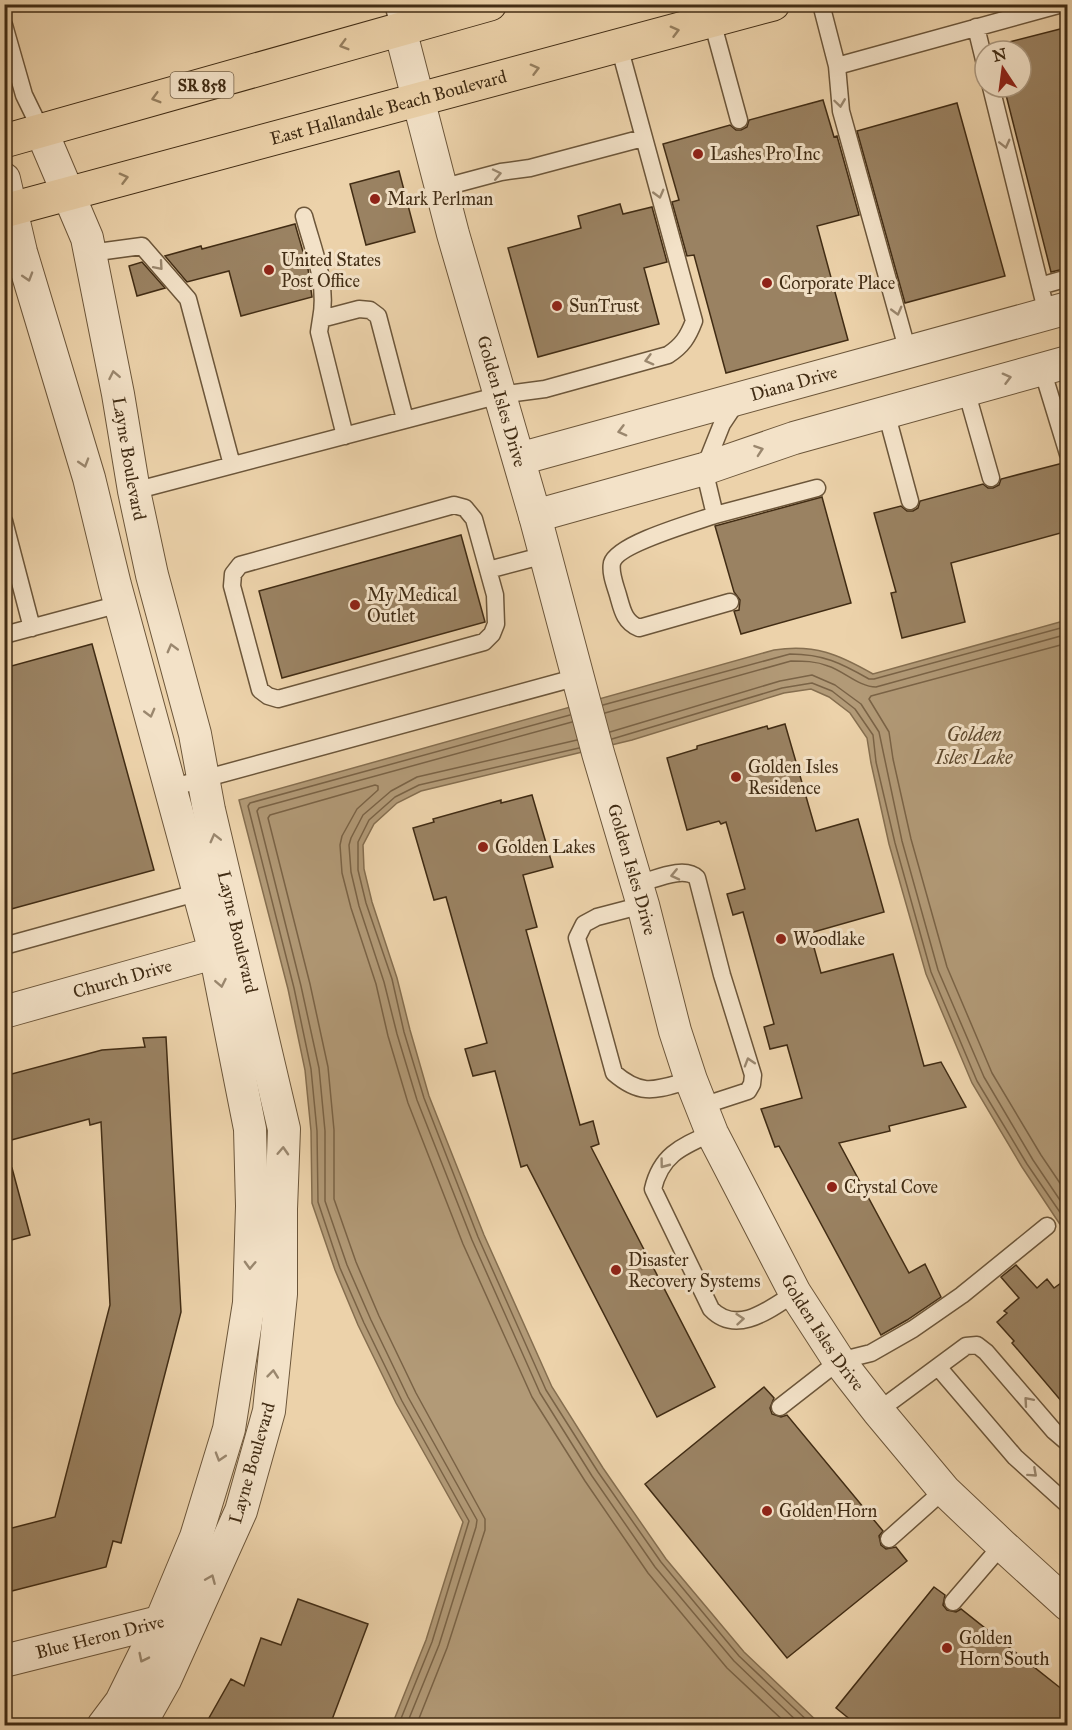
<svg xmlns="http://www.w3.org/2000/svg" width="1072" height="1730" viewBox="0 0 1072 1730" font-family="'IM FELL Great Primer',serif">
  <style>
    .water { fill: #b29a77; stroke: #856e4f; stroke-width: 1.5 }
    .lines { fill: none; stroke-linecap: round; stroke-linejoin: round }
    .shore { stroke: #7a6346; stroke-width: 1.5 }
    .building { fill: #9a8262; stroke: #412c14; stroke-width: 1.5 }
    .service-casing { stroke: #6c563a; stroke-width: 19 }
    .minor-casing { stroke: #6c563a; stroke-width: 34 }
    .primary-casing { stroke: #412c14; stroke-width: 35 }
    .service { stroke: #f3e2c8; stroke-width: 16 }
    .minor { stroke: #f3e2c8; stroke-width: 32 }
    .primary { stroke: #ecd2aa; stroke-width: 33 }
    .oneway { stroke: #967f5f }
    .oneway2 { stroke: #9a876e }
    .poi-dot { fill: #8f2418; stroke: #f3e2c8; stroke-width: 2 }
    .labels { text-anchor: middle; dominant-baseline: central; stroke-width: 6; stroke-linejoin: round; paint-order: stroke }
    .shield { fill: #f3e2c8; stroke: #76634a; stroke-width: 1.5 }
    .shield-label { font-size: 16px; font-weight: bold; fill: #412c14 }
    .street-label { font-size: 18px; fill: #412c14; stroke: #f3e2c8 }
    .poi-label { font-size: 18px; fill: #412c14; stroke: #f3e2c8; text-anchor: start }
    .water-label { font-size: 20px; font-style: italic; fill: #5d482d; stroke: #f3e2c8 }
  </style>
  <rect width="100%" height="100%" fill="#ecd2aa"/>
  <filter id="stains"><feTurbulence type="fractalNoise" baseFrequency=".00333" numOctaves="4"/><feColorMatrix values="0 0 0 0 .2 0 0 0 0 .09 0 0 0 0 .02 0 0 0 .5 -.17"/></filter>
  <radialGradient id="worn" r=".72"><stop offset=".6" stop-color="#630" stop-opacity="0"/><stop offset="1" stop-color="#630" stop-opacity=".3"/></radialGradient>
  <path class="water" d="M1067 620V1235L1022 1167 972 1083 926 974 889 844 871 763 867 738 850 713 829 697 811 689 784 693 632 740 421 791 397 803 374 824 363 845 364 869 372 902 397 978 410 1030 429 1096 484 1235 552 1387 603 1468 666 1559 744 1652 821 1725H392L426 1640 463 1522 396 1403 358 1325 335 1270 312 1203 311 1131 305 1070 288 989 239 800 774 650C815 644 838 654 873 674Z"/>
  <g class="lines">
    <path class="shore" d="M1068 643 871 696 869 699 889 732 893 759 911 839 947 967 992 1073 1041 1155 1068 1195
      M603 705 790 654C823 654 841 663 869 679H874L1068 626
      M605 713 791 661C803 661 816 661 828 666 844 671 859 687 876 687L1068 634
      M610 732 780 681 812 675 835 685 861 704 879 732 902 841 938 970 984 1077 1033 1160 1068 1212
      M612 739 782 688 812 683 832 691 855 709 873 735 876 762 895 843 931 972 977 1081 1027 1164 1068 1224
      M577 740 417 777 391 791 363 815 351 838 349 845 351 872 359 906 384 982 397 1034 417 1100 472 1240 540 1393 592 1476 655 1567 734 1661 802 1726
      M579 748 419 785 395 797 369 820 358 842V870L366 903 392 979 404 1032 424 1098 478 1237 546 1390 598 1472 661 1562 739 1656 813 1726
      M398 1726 432 1642 469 1521 402 1401 364 1323 340 1268 318 1202 317 1131 311 1069 294 988 248 806 250 803 570 715
      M406 1726 439 1645 476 1527 477 1520 408 1397 371 1320 347 1265 325 1201V1131L319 1068 301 986 257 811 259 808 572 722
      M416 1726 447 1648 485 1530V1519L416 1393 379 1316 356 1262 334 1199V1130L328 1067 310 984 268 818 270 815 375 785 378 786V790L357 809 342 836 340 845 342 873 351 908 376 984 388 1036 408 1103 463 1244 532 1397 585 1481 648 1573 727 1668 789 1726"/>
  </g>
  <path class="building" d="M1068 27V268L1051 272 1004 87H1021V51H994L993 46Z
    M823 100 834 137 837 136 859 215 817 226 848 340 726 373 694 255 687 256 672 202 679 200 663 144 730 125 736 130H741L747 127 749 120Z
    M957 103 1005 276 905 303 857 131Z
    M399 171 415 232 366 245 350 184Z
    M620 204 623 214 652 207 667 262 644 268 659 324 538 357 508 248 581 228 578 216Z
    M295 224 308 269 312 297 241 316 229 271 187 282 165 256 201 246 202 249Z
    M142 262 165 288 137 296 129 266Z
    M1063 463 1068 464V531L951 563 965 622 902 638 891 593 896 592 874 513 901 506 907 511H913L918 508 920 501 983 484 988 488H993L999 485 1001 479Z
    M822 497 851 603 741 634 734 611 739 610 740 600 734 592 715 526Z
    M461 535 485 622 282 678 259 591Z
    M92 644 154 870 4 911V668Z
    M785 724 816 831 858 819 884 912 810 933 821 973 893 954 924 1066 941 1062 966 1107 889 1126 890 1131 839 1143 909 1273 925 1264 941 1297 907 1320 881 1335 779 1146 775 1147 761 1109 802 1098 787 1045 770 1049 764 1027 774 1024 743 912 733 915 727 894 745 889 726 822 721 824 719 821 687 830 667 758 697 749V746L767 726 768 729Z
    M532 795 553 867 523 875 537 927 526 930 580 1125 593 1121 599 1144 591 1147 715 1387 657 1417 527 1165 521 1167 495 1071 473 1076 465 1049 487 1043 446 897 434 900 413 828 434 822 433 819 501 800V803Z
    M166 1037 181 1312 121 1543 113 1541 106 1567 4 1593V1530L55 1517 110 1305 101 1122 90 1125 89 1119 4 1142V1076L102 1050 145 1047 143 1038Z
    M12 1168 30 1235 4 1242V1169Z
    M1016 1265 1037 1288 1047 1279 1054 1288 1068 1278V1409L1012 1343 1014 1341 997 1322 1007 1313 1004 1311 1019 1298 1001 1277Z
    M764 1387 774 1398 770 1408 772 1414 781 1417 787 1415 883 1531 879 1536 881 1545 886 1549 896 1547 907 1561 787 1658 645 1484Z
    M934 1587 945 1595 943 1605 947 1610 956 1612 961 1609 1068 1694V1725H857L836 1708Z
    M298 1599 368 1624 330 1725H205L231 1679 244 1686 261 1638 281 1645Z"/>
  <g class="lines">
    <defs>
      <path id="service" d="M393 4 400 29
        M821 4 837 66 841 111 908 352
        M712 21 739 120
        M4 25 24 95 41 130
        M976 27 985 64
        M837 66 1062 4
        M991 87 1047 314
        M441 188 501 172 530 168 643 138
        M304 216C313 250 328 283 321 319
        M90 253 142 246 188 299 232 465
        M1040 286 1068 278
        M1042 369 1068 454
        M966 390 991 478
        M738 400 722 424 704 469 715 515 817 488
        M886 412 910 501
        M345 436 319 332 321 319 359 309 370 310 378 316 405 419
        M134 491 500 395 545 389 668 355C682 346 688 337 694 321L619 46
        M454 505 465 508 474 519 495 595 496 624 492 634 484 642 278 699 268 696 260 690 232 586 233 574 240 565Z
        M715 515C695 522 617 544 612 563 610 573 615 585 618 595 622 609 624 622 639 628L730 602
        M4 521 32 628
        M488 570 545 555
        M4 635 120 604
        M170 788 578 677
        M637 884C654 880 684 865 697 878L722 975 753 1075 752 1084 748 1091 702 1106
        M643 905 597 917 584 924 577 938 614 1073C643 1098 657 1089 691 1080
        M4 946 203 891
        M712 1133C683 1146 661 1154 653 1189L711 1309C737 1336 770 1309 795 1293
        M938 1367 1015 1457 1068 1505
        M780 1407 839 1361 871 1353 913 1329 962 1295 1047 1226
        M878 1411 966 1346 977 1345 986 1352 1054 1431 1068 1443
        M889 1539 944 1490
        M953 1602 1002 1545"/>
      <g id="minor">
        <path id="s1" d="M400 29 453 234 535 516 598 753 643 905 675 1031 691 1080 712 1133 795 1293 839 1361 878 1411 944 1490 1002 1545 1068 1605"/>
        <path id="s2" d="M41 130 87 238 118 394 134 491 152 575 195 734 209 810 284 1129 281 1209V1294L269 1411 241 1511 165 1680 139 1726"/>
        <path d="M4 179 21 252 89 478 115 585 215 952 250 1129 252 1206 249 1303 229 1429 196 1537 161 1621 121 1702 103 1726"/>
        <path id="s3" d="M519 459 1068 308"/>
        <path d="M535 516 704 469 794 438 1068 362"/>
        <path id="s4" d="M4 1012 235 947"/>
        <path id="s5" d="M4 1661 175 1618"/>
      </g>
      <g id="primary">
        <path d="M4 141 490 4"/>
        <path id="s6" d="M4 211 773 4"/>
      </g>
    </defs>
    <use href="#service" class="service-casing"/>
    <use href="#minor" class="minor-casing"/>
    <use href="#primary" class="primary-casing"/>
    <use href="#service" class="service"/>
    <use href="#minor" class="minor"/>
    <use href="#primary" class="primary"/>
  </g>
  <defs><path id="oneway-chevron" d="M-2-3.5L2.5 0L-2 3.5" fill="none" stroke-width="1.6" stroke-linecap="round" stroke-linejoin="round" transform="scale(1.5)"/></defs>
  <g class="oneway">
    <use href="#oneway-chevron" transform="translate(675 31) rotate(-15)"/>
    <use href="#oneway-chevron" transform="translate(344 45) rotate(164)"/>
    <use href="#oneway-chevron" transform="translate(535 69) rotate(-15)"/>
    <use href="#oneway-chevron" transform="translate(156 98) rotate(164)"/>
    <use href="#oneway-chevron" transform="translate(124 178) rotate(-15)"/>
  </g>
  <g class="oneway2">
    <use href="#oneway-chevron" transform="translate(840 103) rotate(82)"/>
    <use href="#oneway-chevron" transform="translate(1005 144) rotate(76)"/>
    <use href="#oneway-chevron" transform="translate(497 174) rotate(-12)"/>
    <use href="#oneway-chevron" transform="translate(659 194) rotate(75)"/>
    <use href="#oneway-chevron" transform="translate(159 266) rotate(49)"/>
    <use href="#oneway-chevron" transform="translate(28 277) rotate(73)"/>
    <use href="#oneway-chevron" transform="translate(897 311) rotate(75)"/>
    <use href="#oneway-chevron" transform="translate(649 360) rotate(165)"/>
    <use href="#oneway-chevron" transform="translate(114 375) rotate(-101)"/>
    <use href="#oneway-chevron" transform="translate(1007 378) rotate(-15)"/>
    <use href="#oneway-chevron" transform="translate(622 431) rotate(165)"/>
    <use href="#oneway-chevron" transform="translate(759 450) rotate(-19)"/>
    <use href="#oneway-chevron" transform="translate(84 463) rotate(73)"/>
    <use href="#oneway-chevron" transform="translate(172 648) rotate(-105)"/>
    <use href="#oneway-chevron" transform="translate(150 713) rotate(75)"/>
    <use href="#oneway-chevron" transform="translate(215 838) rotate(-104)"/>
    <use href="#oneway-chevron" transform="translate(675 875) rotate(167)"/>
    <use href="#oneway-chevron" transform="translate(221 983) rotate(79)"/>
    <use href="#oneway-chevron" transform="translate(749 1062) rotate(-107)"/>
    <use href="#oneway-chevron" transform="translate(283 1151) rotate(-87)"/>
    <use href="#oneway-chevron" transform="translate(664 1164) rotate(127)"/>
    <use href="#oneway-chevron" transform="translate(250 1265) rotate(92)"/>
    <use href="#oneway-chevron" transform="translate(740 1319) rotate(-5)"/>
    <use href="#oneway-chevron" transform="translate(273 1374) rotate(-84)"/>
    <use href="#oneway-chevron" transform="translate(1028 1401) rotate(-131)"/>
    <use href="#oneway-chevron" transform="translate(220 1457) rotate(107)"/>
    <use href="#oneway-chevron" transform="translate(1033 1473) rotate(42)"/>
    <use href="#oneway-chevron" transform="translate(211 1579) rotate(-67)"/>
    <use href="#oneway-chevron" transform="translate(143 1658) rotate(116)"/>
  </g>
  <g class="poi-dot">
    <circle cx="698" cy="154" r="6"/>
    <circle cx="375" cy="199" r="6"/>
    <circle cx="269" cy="270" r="6"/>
    <circle cx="767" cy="283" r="6"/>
    <circle cx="557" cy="306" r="6"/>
    <circle cx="355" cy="605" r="6"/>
    <circle cx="736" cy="777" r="6"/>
    <circle cx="483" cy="847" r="6"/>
    <circle cx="781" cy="939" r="6"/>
    <circle cx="832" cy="1187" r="6"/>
    <circle cx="616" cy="1270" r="6"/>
    <circle cx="767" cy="1511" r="6"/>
    <circle cx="947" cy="1648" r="6"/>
  </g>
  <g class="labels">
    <rect class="shield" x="170.5" y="72" width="63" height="26" rx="4.5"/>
    <g class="shield-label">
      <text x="202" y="85">SR 858</text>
    </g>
    <g class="street-label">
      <text stroke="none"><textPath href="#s6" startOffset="398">East Hallandale Beach Boulevard</textPath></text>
      <text stroke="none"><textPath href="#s3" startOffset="285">Diana Drive</textPath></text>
      <text stroke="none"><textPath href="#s1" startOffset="386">Golden Isles Drive</textPath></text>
      <text stroke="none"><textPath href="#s2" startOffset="342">Layne Boulevard</textPath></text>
      <text stroke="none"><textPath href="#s1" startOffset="872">Golden Isles Drive</textPath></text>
      <text stroke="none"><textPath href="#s2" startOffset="828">Layne Boulevard</textPath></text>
      <text stroke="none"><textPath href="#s4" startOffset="123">Church Drive</textPath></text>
      <text stroke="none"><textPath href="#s1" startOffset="1376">Golden Isles Drive</textPath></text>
      <text transform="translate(252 1463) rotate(-74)">Layne Boulevard</text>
      <text stroke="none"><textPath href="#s5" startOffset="99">Blue Heron Drive</textPath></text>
    </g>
    <g class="poi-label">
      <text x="710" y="154">Lashes Pro Inc</text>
      <text x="387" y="199">Mark Perlman</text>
      <text x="281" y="260">United States<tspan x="281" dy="21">Post Office</tspan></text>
      <text x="779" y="283">Corporate Place</text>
      <text x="569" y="306">SunTrust</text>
      <text x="367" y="595">My Medical<tspan x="367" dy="21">Outlet</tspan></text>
      <text x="748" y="767">Golden Isles<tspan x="748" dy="21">Residence</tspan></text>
      <text x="495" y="847">Golden Lakes</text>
      <text x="793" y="939">Woodlake</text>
      <text x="844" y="1187">Crystal Cove</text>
      <text x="628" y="1260">Disaster<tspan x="628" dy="21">Recovery Systems</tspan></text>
      <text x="779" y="1511">Golden Horn</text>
      <text x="959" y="1638">Golden<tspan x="959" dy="21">Horn South</tspan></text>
    </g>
    <g class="water-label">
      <text x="974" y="734">Golden<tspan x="974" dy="23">Isles Lake</tspan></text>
    </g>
  </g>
  <rect width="1072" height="1730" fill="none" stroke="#ecd2aa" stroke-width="24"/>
  <rect x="6" y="6" width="1060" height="1718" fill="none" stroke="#412c14" stroke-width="3"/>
  <rect x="12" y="12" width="1048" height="1706" fill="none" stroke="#412c14" stroke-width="1.5"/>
  <g transform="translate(1003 69) rotate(347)"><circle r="28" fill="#f3e2c8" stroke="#ac9980" stroke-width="1.5"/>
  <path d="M0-4.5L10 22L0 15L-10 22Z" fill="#8f2418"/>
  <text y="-9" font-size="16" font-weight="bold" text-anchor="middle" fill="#412c14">N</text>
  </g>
  <rect width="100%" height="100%" filter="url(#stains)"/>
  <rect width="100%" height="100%" fill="url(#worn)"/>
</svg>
